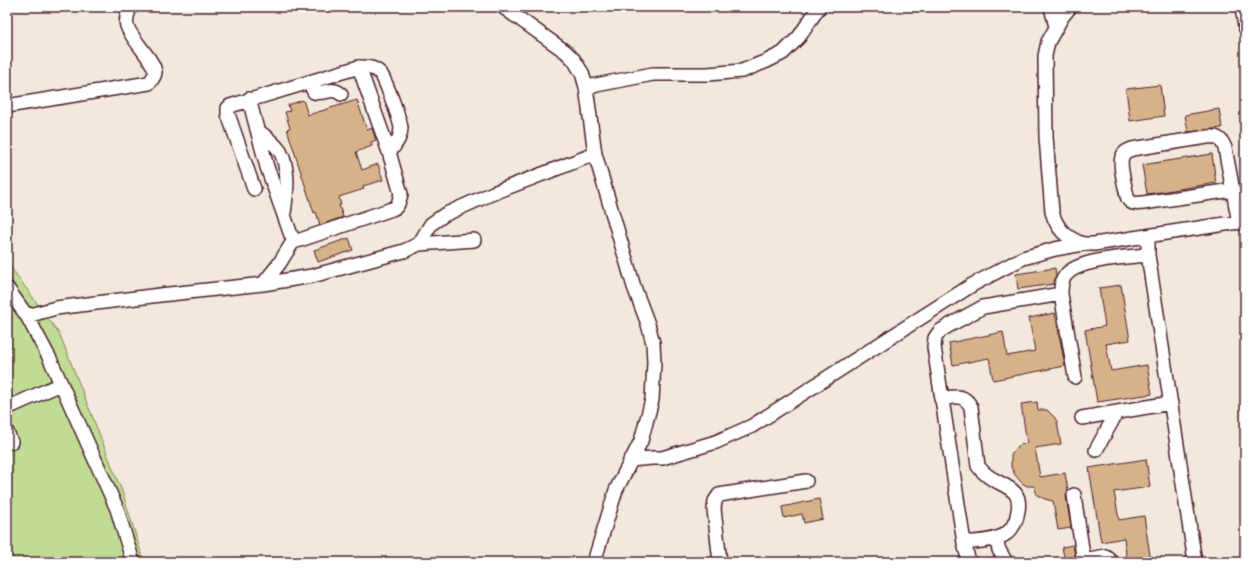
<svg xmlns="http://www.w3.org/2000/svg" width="1252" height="569" viewBox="0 0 1252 569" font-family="Dekko,sans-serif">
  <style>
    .green { fill: #c0dc94; stroke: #857e60 }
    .building { fill: #d7b289; stroke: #4a1f2b }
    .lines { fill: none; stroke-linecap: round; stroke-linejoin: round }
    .minor-casing { stroke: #4a1f2b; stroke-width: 16 }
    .minor { stroke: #fff; stroke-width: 13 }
  </style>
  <rect width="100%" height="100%" fill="#f3e8dc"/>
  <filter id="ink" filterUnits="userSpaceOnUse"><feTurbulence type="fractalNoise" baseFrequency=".025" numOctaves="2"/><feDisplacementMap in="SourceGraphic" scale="8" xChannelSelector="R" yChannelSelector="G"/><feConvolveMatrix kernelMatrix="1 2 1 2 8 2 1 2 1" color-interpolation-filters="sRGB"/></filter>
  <g filter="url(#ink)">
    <path class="green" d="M7 262 60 335 123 494 144 562H7Z"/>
    <path class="building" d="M1160 85 1164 116 1130 121 1126 89Z
      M303 100 308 115 357 100 367 130 372 128 376 140 371 142 372 146 356 152 362 170 378 164 383 180 363 186 364 189 339 197 341 205H339L343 217 320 225 316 212 314 213 287 129 290 128 285 112 290 111 288 105Z
      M1219 109 1222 128 1188 132 1185 115Z
      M1212 154 1216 183 1147 194 1142 165Z
      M349 238 353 250 318 262 314 250Z
      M1055 268 1056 276 1054 284 1018 289 1016 274Z
      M1121 285 1130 340 1106 344 1111 371 1147 365 1152 394 1097 402 1085 330 1105 326 1099 288Z
      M1055 313 1065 366 993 380 989 358 953 365 949 343 1003 332 1007 356 1035 351 1029 318Z
      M1037 402 1038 410H1047L1055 418 1057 422 1061 444 1035 448 1040 477 1065 473 1068 490 1066 496 1071 528 1058 530 1053 501 1045 499 1037 495 1034 486H1027L1022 483 1015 475 1011 467V456L1014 450 1020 445 1027 443 1021 404Z
      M1146 459 1150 487 1114 492 1119 520 1144 516 1151 562H1127L1124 538 1101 542 1089 468Z
      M819 499 823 519 804 523 802 514 784 518 782 507Z
      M1073 545 1076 562H1065L1062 547Z"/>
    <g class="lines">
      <defs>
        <path id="minor" d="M503 7 566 52 574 60 582 73 586 87 595 154 634 287 648 324 653 343 654 362 652 400 641 441 616 490 594 562
          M1051 7 1056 27
          M1070 7 1062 17 1048 42 1045 56 1046 137 1052 212C1057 229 1066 238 1083 244
          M1242 7 1245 27
          M359 67C367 67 374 67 380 73 385 78 400 120 401 128 401 138 396 145 389 152
          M309 82 314 92C324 95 332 86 341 94
          M586 87 653 74H708L742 71 767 61 783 53 799 37 819 7
          M7 106 149 83C152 79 155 77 155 72 154 60 131 39 127 26 125 20 128 13 130 7
          M257 130C265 136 274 143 280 151 290 170 287 192 284 213
          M254 189 228 114V108L230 106 359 67 389 152 401 194 398 204 396 207 392 209 297 241 294 240
          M1232 190 1143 203C1135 204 1129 204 1127 196 1125 186 1119 165 1122 157 1124 152 1127 151 1132 149L1207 137C1217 136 1221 138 1225 148L1239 223
          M1148 236V255L1195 562
          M419 244 474 240
          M263 284 312 276 404 251 419 244 431 224 444 215 493 193 595 154
          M7 288 27 316 50 359 117 509 133 562
          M27 316 56 308 160 295 263 284 279 264 294 240 291 235 267 167 249 99
          M1075 377 1061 294C1061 287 1061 281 1065 276 1077 259 1129 257 1148 255
          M941 399C954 397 964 393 971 407L978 466C989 482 1005 482 1015 493 1019 498 1019 505 1018 511 1014 542 989 540 964 543
          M7 408 61 384
          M1082 418 1171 403
          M7 432 11 442
          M1096 450 1117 412
          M630 460 652 458H662L716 442 752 426 972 285 1023 258 1055 249 1083 244H1094L1245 221
          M1074 495 1084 562
          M996 538 999 550 1006 562
          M1084 560 1105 556 1108 558 1111 562
          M720 562 714 509 715 501 719 495 806 481
          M969 562 964 543 934 347 935 338 940 331 950 325 983 307 1061 294"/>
      </defs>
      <use href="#minor" class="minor-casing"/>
      <use href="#minor" class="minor"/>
    </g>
  </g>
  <rect width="1252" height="569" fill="none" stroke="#fff" stroke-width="24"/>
  <rect x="12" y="12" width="1228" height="545" fill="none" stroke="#4a1f2b" stroke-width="1.5" filter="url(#ink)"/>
</svg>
